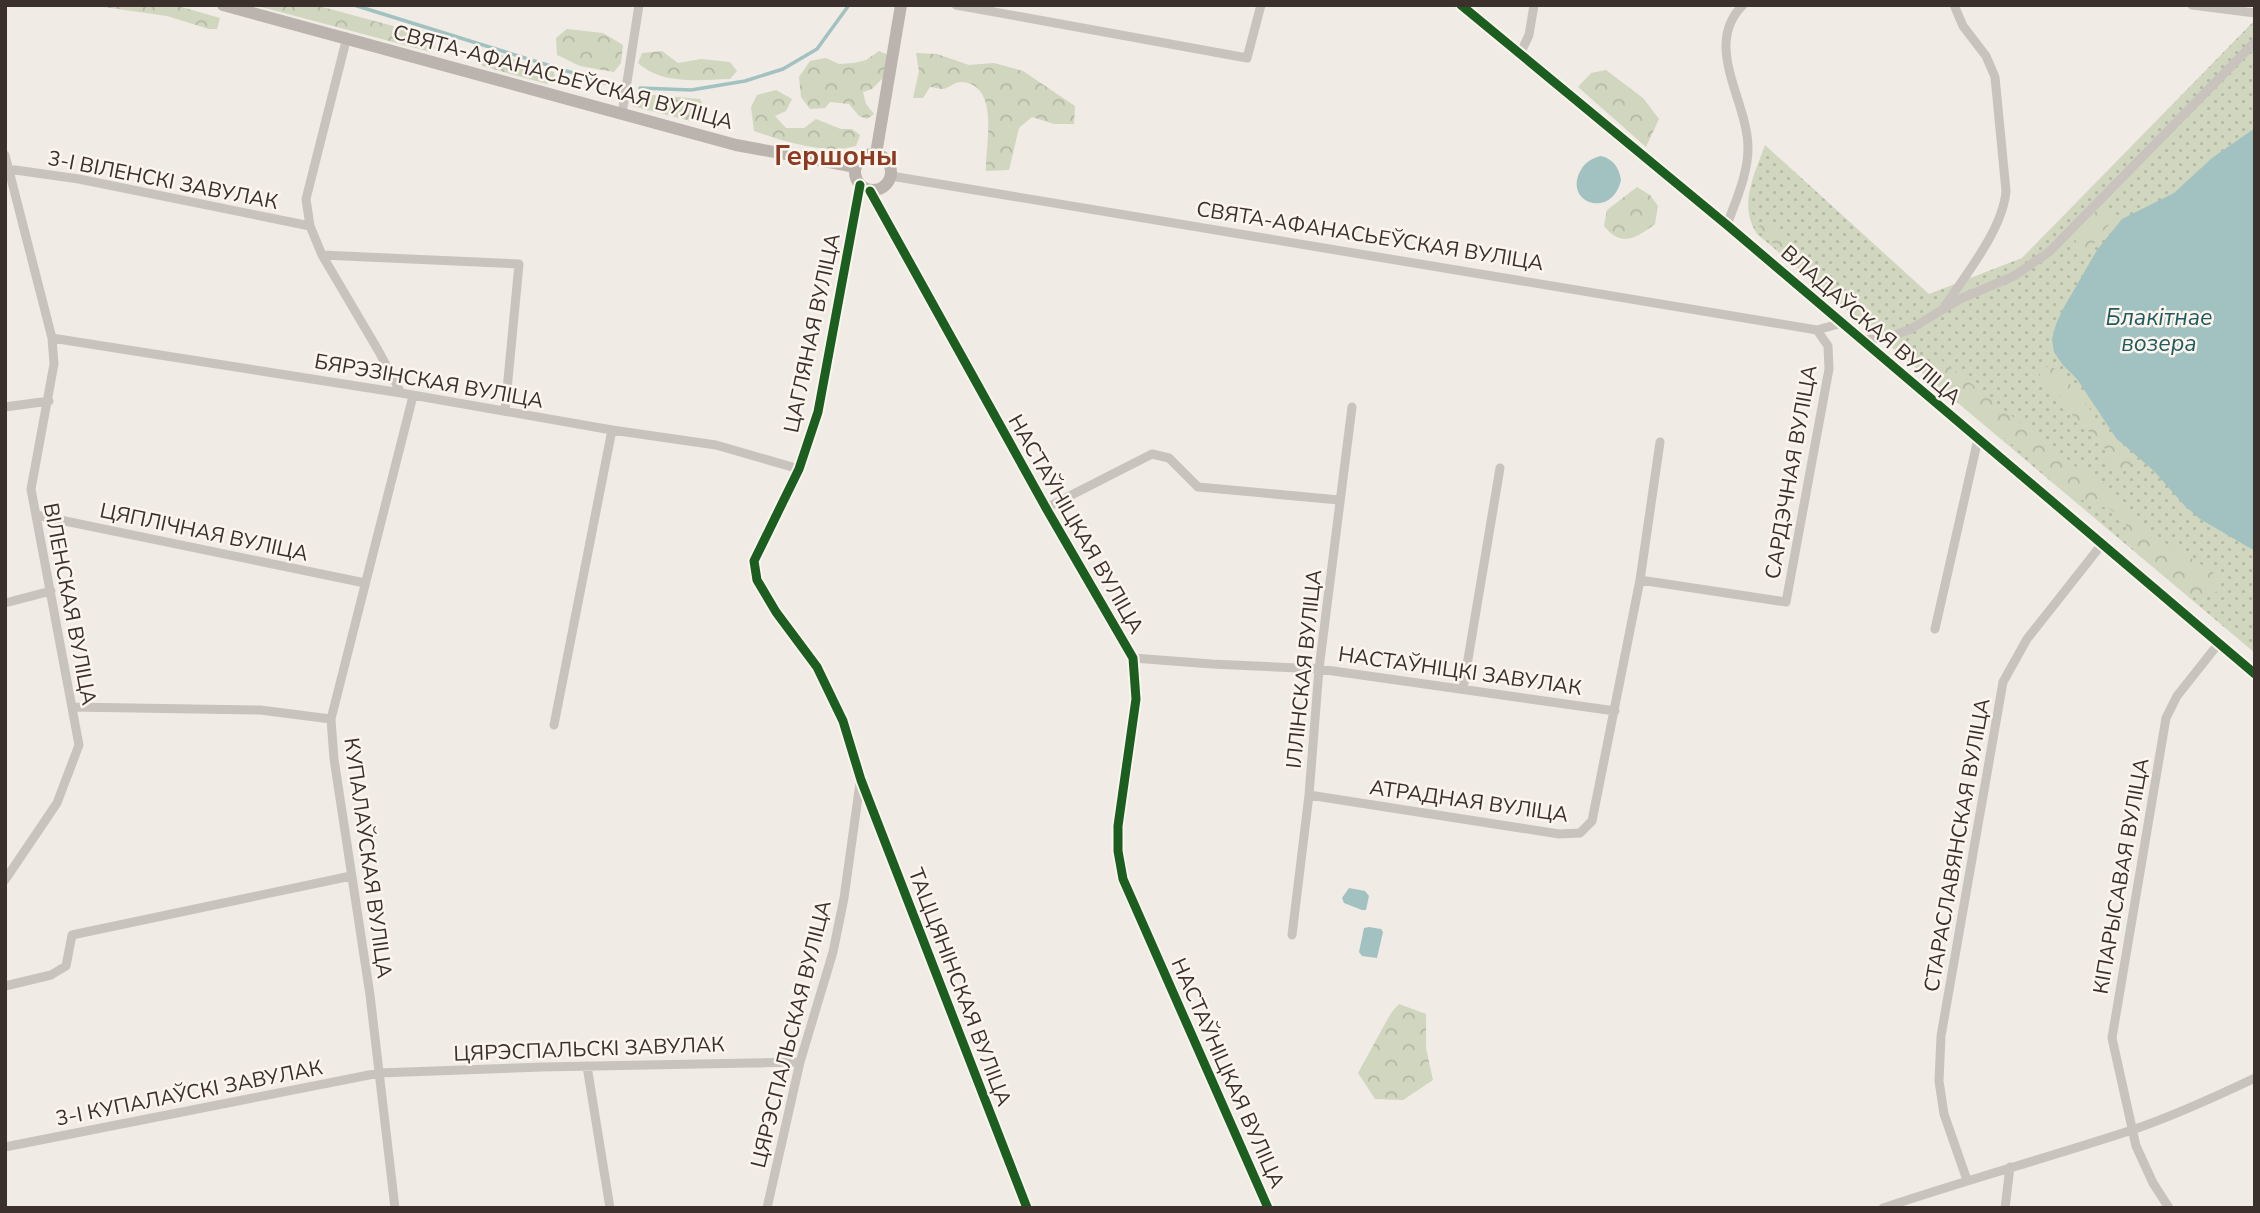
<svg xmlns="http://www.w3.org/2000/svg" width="2260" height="1213" viewBox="0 0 2260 1213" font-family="'Nunito Sans',sans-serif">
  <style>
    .grass { fill: url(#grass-dots) }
    .forest { fill: url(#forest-crowns) }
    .water { fill: #a1c2c1 }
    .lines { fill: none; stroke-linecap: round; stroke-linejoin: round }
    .stream { stroke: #a1c2c1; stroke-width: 3.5 }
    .street { stroke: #c9c3be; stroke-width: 9 }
    .secondary { stroke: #bab3ae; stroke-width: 12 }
    .cycleway-casing { stroke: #fbf5ee; stroke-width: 13 }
    .cycleway { stroke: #1b5e20; stroke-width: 9 }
    .labels { text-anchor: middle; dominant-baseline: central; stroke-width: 5; stroke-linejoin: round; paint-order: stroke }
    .street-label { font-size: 21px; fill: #3b302b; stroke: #fbf5ee }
    .water-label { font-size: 23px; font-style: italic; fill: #1f5a5e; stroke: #fbf5ee }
    .district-label { font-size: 28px; font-weight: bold; fill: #8c3b22; stroke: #fbf5ee }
  </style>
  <defs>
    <pattern id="grass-dots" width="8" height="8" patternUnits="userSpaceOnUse" patternTransform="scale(1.75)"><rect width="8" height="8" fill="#d1d6bf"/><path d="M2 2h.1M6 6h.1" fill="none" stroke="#b4b8a4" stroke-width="1.8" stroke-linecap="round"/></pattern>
    <pattern id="forest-crowns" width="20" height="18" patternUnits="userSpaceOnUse" patternTransform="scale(1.75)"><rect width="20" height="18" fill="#d1d6bf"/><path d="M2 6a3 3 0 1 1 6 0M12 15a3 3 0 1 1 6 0" fill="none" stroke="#b4b8a4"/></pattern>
  </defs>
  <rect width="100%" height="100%" fill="#f0ebe5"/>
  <path class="grass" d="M2255 20V653L1757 234C1738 204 1754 176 1765 145L1929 294 2022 258Z"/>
  <path class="forest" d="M90 5H175L220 18 217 29H209L167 16Z
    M254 5H315L434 37 435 48 427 51Z
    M567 29 603 33 623 45 621 63 614 72 580 66 557 55 556 38Z
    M489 51 554 72 555 79 547 84 482 66 479 58Z
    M662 51 678 63 701 59 730 62 737 71 730 79C699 80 662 85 638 63L642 53Z
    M879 51 888 55 887 74 872 89 863 92 866 104 874 114 867 119 859 116 849 104 830 102 825 108 810 109 801 97 799 77 810 61 826 58 839 64 854 63 866 60Z
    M916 53 937 54 969 65 994 63 1023 71 1075 106 1074 124H1054L1032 117 1019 128 1009 170 986 171C985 147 999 92 968 83 954 79 952 88 942 89 938 89 934 87 930 87L923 98H913L919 71Z
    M1606 70 1643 98 1659 119 1646 147 1578 87 1591 73Z
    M776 90 792 99 786 111 775 116 786 128H804L816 119 841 129H852L860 135 856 146C826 155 783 141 754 131L751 107 757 95Z
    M642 94 700 99 704 107 702 117 691 121 632 106V95Z
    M1637 187 1650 195 1658 206 1655 224C1636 238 1622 248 1604 226L1607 210Z
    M2107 206 2114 211 2113 221 2099 235 2089 253 2082 258 2078 257 2074 247C2078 232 2091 209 2107 206Z
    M1762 222 1768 224 1835 281 1838 290 1835 292 1829 291 1761 233 1758 227Z
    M1940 359 2075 466 2102 481 2127 512 2152 535 2212 571 2219 579V590L2204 600 2192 597 2186 593 2133 547 2124 519 2110 509 2076 498 1933 378C1928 371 1925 366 1932 360Z
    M2049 366 2054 368 2064 377 2087 405 2110 440 2131 463 2130 470 2120 471 2112 465 2100 438 2078 425 2063 398 2039 380 2041 370Z
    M1399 1004 1426 1014V1048L1433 1080 1403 1100 1375 1099 1358 1073 1391 1013Z"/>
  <path class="water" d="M2255 128V551L2200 519 2184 505 2154 471 2116 438 2077 379 2062 364 2054 352 2052 339 2056 324 2063 309 2097 250 2122 219 2174 193 2212 158Z
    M1601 156C1613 159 1619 167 1621 180 1612 221 1560 202 1582 168 1587 161 1593 158 1601 156Z
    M1349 888 1365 891 1369 896 1366 910H1362L1344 903 1342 898Z
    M1369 927 1381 929 1383 932 1377 958 1362 956 1359 952 1364 928Z"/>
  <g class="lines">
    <path class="stream" d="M354 5 612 85
      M640 88 691 90 745 81 783 69 817 49 849 5"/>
    <path class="street" d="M956 5 1247 58 1261 5
      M1461 5 1727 225 2255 674
      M2192 5 2255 13
      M347 37 306 199 310 226 322 255 378 350 401 393
      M1520 54 1529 35 1534 5
      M622 114 639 5
      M5 155 52 338 54 364 31 489 79 745 57 803 5 880
      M8 169 79 179 310 226
      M891 176 1817 330 1842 323
      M860 185 818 412 799 469 754 561 757 580 776 612 817 667 843 721 861 780 1027 1208
      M1727 225C1736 200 1748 174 1748 148 1748 101 1702 45 1743 5
      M322 255 519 264 505 411
      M1945 306C1966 274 2003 229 2006 191L1995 77 1986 56 1963 26 1954 5
      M52 338 401 393 612 430 716 445 799 469
      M1861 340 1885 338 1909 330 1960 299 2014 276 2049 252 2255 42
      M5 407 49 401
      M1046 508 1152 454 1169 458 1198 487 1339 500
      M36 515 365 583
      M1640 580 1786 602 1829 369 1828 346 1817 330
      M5 603 51 591
      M1935 629 1978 439
      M1133 658 1212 664 1319 669 1615 711
      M1463 689 1500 468
      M72 707 260 710 331 719
      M554 725 612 430
      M1309 795 1559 834 1580 833 1592 821 1640 580 1660 442
      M1292 935 1309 795 1319 669 1352 407
      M5 986 51 975 66 966 72 935 351 876
      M587 1066 610 1208
      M5 1147 379 1073 542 1067 800 1062
      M1967 1180 1944 1114 1939 1081 1941 1036 2003 682 2027 639 2102 544
      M395 1208 370 995 334 759 331 719 413 396
      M767 1208 800 1062 833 952 844 898 860 783
      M1883 1208C1966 1180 2050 1157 2132 1130 2174 1116 2215 1097 2255 1078
      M2005 1208 2010 1167
      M2169 1208 2153 1183 2136 1146 2112 1038 2166 718 2177 696 2219 643"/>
    <path class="secondary" d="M223 5 736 145 856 167
      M855 172a18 18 0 1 1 36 0a18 18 0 1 1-36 0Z
      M876 154 901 5
      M870 191 1046 508 1133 658 1136 699 1118 826V851L1123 879 1268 1208"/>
    <defs>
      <path id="cycleway" d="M1461 5 1727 225 2255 674
        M860 185 818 412 799 469 754 561 757 580 776 612 817 667 843 721 861 780 1027 1208
        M870 191 1046 508 1133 658 1136 699 1118 826V851L1123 879 1268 1208"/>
    </defs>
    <use href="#cycleway" class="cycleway-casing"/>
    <use href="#cycleway" class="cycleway"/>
  </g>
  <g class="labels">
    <g class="street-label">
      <text transform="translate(563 77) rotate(15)">СВЯТА-АФАНАСЬЕЎСКАЯ ВУЛІЦА</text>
      <text transform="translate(163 180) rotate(11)">3-І ВІЛЕНСКІ ЗАВУЛАК</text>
      <text transform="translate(1370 236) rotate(9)">СВЯТА-АФАНАСЬЕЎСКАЯ ВУЛІЦА</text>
      <text transform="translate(1871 325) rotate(41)">ВЛАДАЎСКАЯ ВУЛІЦА</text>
      <text transform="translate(812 333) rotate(-78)">ЦАГЛЯНАЯ ВУЛІЦА</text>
      <text transform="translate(429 381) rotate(10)">БЯРЭЗІНСКАЯ ВУЛІЦА</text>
      <text transform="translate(1791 472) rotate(-80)">САРДЭЧНАЯ ВУЛІЦА</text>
      <text transform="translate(1076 524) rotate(60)">НАСТАЎНІЦКАЯ ВУЛІЦА</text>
      <text transform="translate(204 532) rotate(12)">ЦЯПЛІЧНАЯ ВУЛІЦА</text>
      <text transform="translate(70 604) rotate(79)">ВІЛЕНСКАЯ ВУЛІЦА</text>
      <text transform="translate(1304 669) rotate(-84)">ІЛЛІНСКАЯ ВУЛІЦА</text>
      <text transform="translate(1460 671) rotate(8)">НАСТАЎНІЦКІ ЗАВУЛАК</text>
      <text transform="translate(1469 801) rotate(8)">АТРАДНАЯ ВУЛІЦА</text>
      <text transform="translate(1957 845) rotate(-80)">СТАРАСЛАВЯНСКАЯ ВУЛІЦА</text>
      <text transform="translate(368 858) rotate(82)">КУПАЛАЎСКАЯ ВУЛІЦА</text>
      <text transform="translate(2121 876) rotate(-80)">КІПАРЫСАВАЯ ВУЛІЦА</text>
      <text transform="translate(960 987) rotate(69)">ТАЦЦЯНІНСКАЯ ВУЛІЦА</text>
      <text transform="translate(791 1034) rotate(-76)">ЦЯРЭСПАЛЬСКАЯ ВУЛІЦА</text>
      <text transform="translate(589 1049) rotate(-2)">ЦЯРЭСПАЛЬСКІ ЗАВУЛАК</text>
      <text transform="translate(1228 1073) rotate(66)">НАСТАЎНІЦКАЯ ВУЛІЦА</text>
      <text transform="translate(189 1093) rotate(-11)">3-І КУПАЛАЎСКІ ЗАВУЛАК</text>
    </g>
    <g class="water-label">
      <text x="2159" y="317">Блакітнае<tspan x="2159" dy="26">возера</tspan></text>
    </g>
    <g class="district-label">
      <text x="836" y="156">Гершоны</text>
    </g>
  </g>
  <rect width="2260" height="1213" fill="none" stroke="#3b302b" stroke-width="14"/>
</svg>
